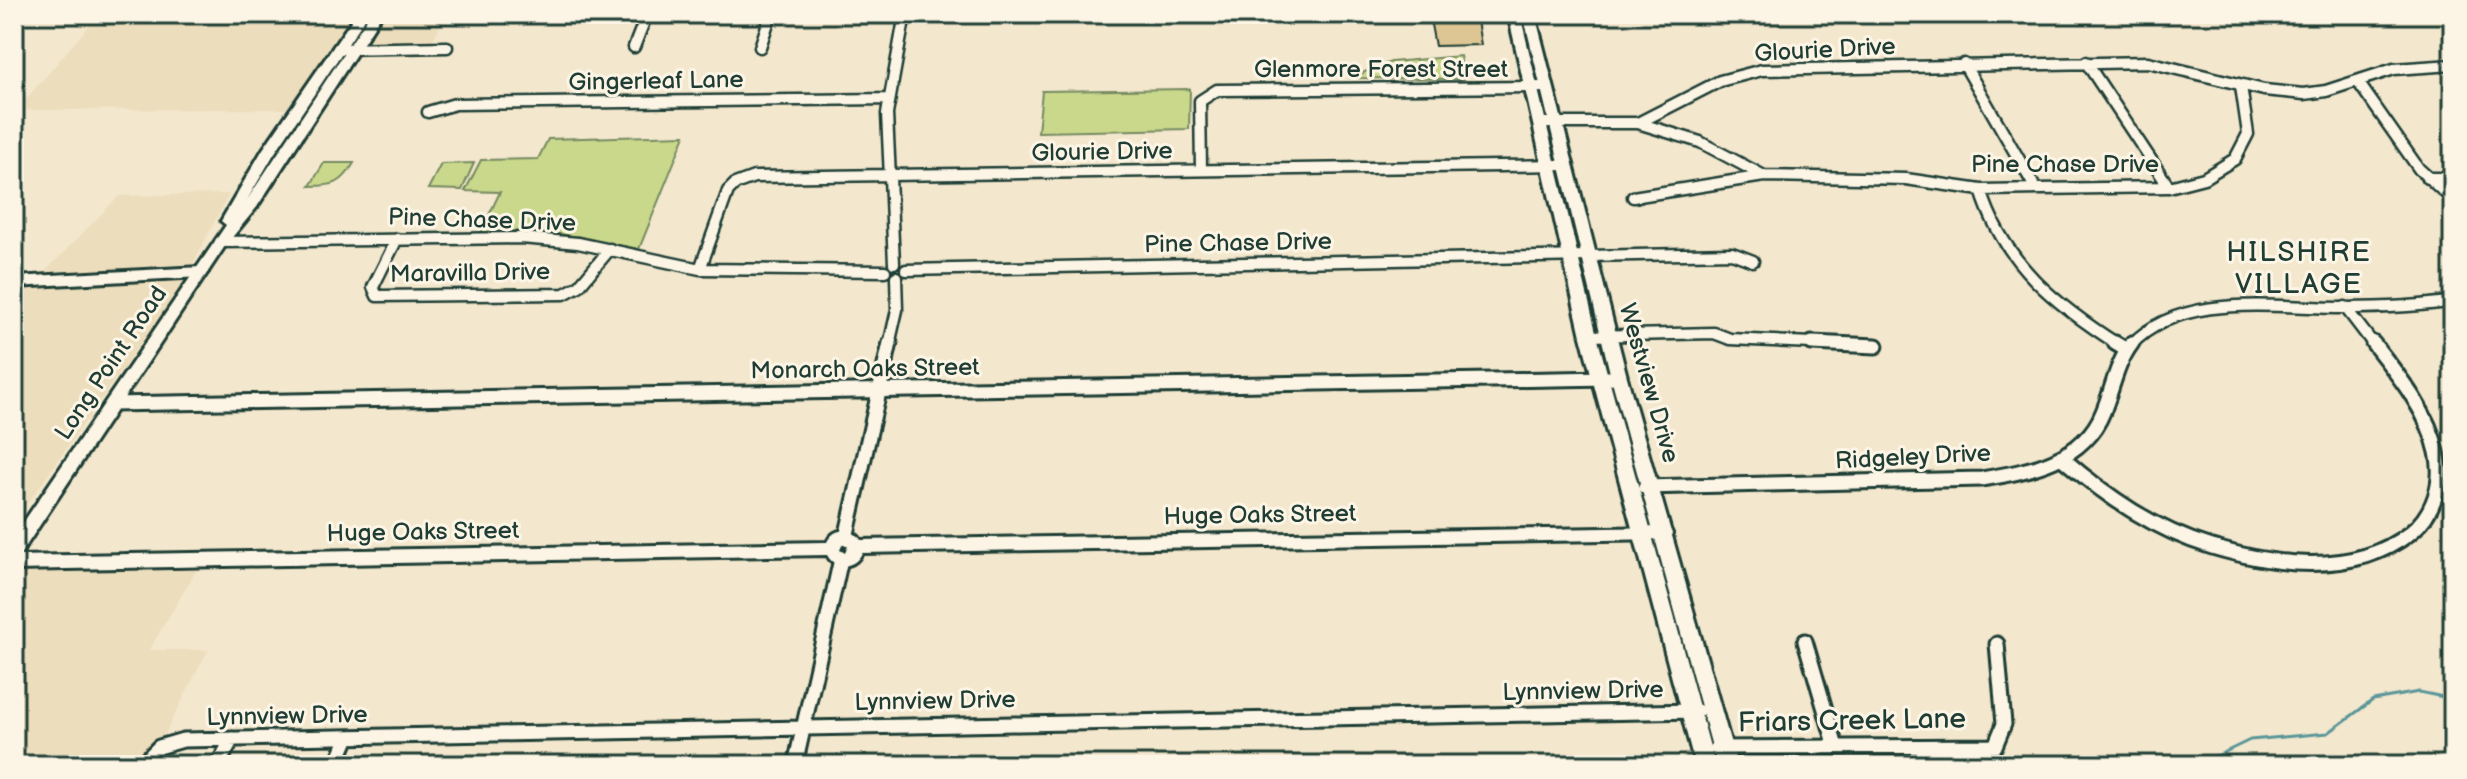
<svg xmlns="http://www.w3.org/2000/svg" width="2467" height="779" viewBox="0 0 2467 779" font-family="'Balsamiq Sans',sans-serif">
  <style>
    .built { fill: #ecddbc }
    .green { fill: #cad88c; stroke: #748a60; stroke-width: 2 }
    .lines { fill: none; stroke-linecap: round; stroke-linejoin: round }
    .stream { stroke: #5a9699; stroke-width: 3 }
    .building { fill: #ddc594; stroke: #1f3d34; stroke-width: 2 }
    .minor-far1-casing { stroke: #1f3d34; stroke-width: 15 }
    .minor-casing { stroke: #1f3d34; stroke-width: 19 }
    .tertiary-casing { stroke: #1f3d34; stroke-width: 6 }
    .secondary-casing { stroke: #1f3d34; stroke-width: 6 }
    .minor-far1 { stroke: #fcf5e5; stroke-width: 10 }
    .minor { stroke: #fcf5e5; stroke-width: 13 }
    .tertiary { fill: #fcf5e5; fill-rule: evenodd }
    .secondary { fill: #fcf5e5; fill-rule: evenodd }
    .labels { text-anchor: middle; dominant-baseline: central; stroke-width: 6; stroke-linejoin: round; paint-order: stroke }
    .street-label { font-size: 24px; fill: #1f3d34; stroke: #fcf5e5 }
    .quarter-label { font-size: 28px; letter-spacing: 2px; fill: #1f3d34; stroke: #fcf5e5 }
    .near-street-label { font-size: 28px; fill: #1f3d34; stroke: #fcf5e5 }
  </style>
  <rect width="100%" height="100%" fill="#f3e7cd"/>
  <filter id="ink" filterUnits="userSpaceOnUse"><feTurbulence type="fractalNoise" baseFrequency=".0125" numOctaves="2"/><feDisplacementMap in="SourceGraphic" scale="16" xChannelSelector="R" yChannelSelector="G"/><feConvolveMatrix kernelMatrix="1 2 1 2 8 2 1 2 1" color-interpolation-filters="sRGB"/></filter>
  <g filter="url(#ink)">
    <path class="built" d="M99 14H447L431 42 336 43 291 109 17 110Z
      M229 194 183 283 23 510H14V289H28L119 196Z
      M199 566 149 650H208L149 765H14V570Z"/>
    <path class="green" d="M1460 56 1464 79 1349 78 1391 62Z
      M1190 89 1189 129 1038 132 1042 91Z
      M685 135 639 249 560 234 497 232 499 225H494L491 232H481L500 192 465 191 481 160 538 159 548 139Z
      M324 163H354C342 184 334 186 310 186Z
      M474 163 462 190 428 189 441 164Z"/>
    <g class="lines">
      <path class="stream" d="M2198 765 2250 740 2328 733 2373 700 2419 692 2453 699"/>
    </g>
    <path class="building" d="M1429 14H1476L1481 45 1435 46Z"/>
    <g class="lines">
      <defs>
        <path id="minor-far1" d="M634 47 647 14
          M760 47 771 14
          M338 49 447 47
          M2086 62 2169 187
          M1964 64 2036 189
          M2358 82 2419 169 2453 200
          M428 112 455 104 887 99
          M1539 123H1638L1720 81 1762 70 2148 62 2264 90 2304 94 2326 91 2394 69 2453 65
          M1638 123 1700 142 1764 176
          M1201 170 1200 101 1217 90 1546 87
          M2427 178H2453
          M1981 190C2003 263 2056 305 2119 345
          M1633 197 1764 176 1906 179 1981 190 2169 187 2204 178 2235 159 2248 134 2241 86
          M397 239 373 287 377 296 564 294 579 286 610 249
          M220 242 521 238 578 243 700 269 885 271
          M894 263 887 114 905 14
          M700 269 728 191 735 184 754 177 1564 165
          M906 270 1732 253 1753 261
          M2345 307 2374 345
          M1589 336 1714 333 1730 339 1854 345
          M889 345 897 310 896 277
          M2131 345C2182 291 2276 308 2343 308 2380 308 2416 307 2453 301"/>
        <path id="minor" d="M1812 343 1876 346
          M2115 343 2125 349
          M112 404 1609 378
          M2062 458C2107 497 2155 530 2212 547 2276 566 2354 577 2410 533 2434 514 2444 482 2437 452 2428 411 2398 375 2373 343
          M1645 487 1982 479C2028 471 2083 462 2103 412 2113 388 2116 364 2132 343
          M846 538 890 343
          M1805 641 1836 747
          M1716 748 1995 746 2004 724 1997 644
          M141 765 159 747 183 740 1697 711
          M218 765 232 739
          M336 765 348 737
          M795 765 841 559"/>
        <path id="tertiary" d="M201 267 208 272 201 277 14 287V277Z
          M1664 527 1669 528 1672 533 1669 538 1664 539 862 553C854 569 835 570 827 555L14 570V556L827 542C834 527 852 527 861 540ZM843 543 848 546 845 553 840 550Z"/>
        <path id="secondary" d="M356 14H368L274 154 247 200 370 14H382L257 207 225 246 20 555 14 557V536L226 225 221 221 263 149Z
          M1508 14H1520L1597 336 1715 765H1695L1581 336Z
          M1523 14H1535L1627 377 1737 765H1717L1611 377Z"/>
      </defs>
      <use href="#minor-far1" class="minor-far1-casing"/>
      <use href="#minor" class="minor-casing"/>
      <use href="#tertiary" class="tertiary-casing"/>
      <use href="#secondary" class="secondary-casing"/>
      <use href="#minor-far1" class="minor-far1"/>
      <use href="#minor" class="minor"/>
      <use href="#tertiary" class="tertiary"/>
      <use href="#secondary" class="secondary"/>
    </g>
  </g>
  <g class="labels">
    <g class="street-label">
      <text transform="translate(1825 50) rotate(-3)">Glourie Drive</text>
      <text x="1381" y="69">Glenmore Forest Street</text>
      <text transform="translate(656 81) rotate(-1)">Gingerleaf Lane</text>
      <text transform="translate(1102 152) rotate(-1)">Glourie Drive</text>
      <text x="2065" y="164">Pine Chase Drive</text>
      <text transform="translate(482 220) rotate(2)">Pine Chase Drive</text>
      <text transform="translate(1238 243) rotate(-1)">Pine Chase Drive</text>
      <text transform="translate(470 273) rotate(-1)">Maravilla Drive</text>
      <text transform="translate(111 363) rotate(-56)">Long Point Road</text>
      <text transform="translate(865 369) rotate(-1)">Monarch Oaks Street</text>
      <text transform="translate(1649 383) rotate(74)">Westview Drive</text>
      <text transform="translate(1913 457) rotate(-3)">Ridgeley Drive</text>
      <text transform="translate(1260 515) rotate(-1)">Huge Oaks Street</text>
      <text transform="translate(423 532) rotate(-1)">Huge Oaks Street</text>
      <text transform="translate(1583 691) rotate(-1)">Lynnview Drive</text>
      <text transform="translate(935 701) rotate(-1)">Lynnview Drive</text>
      <text transform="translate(287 716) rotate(-1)">Lynnview Drive</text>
    </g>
    <g class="quarter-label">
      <text x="2299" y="252">HILSHIRE<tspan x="2299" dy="32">VILLAGE</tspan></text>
    </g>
    <g class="near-street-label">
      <text transform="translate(1852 721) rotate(-1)">Friars Creek Lane</text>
    </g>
  </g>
  <rect width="2467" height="779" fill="none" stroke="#fcf5e5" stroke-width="48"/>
  <rect x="24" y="24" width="2419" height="731" fill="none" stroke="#1f3d34" stroke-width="3" filter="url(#ink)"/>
</svg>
